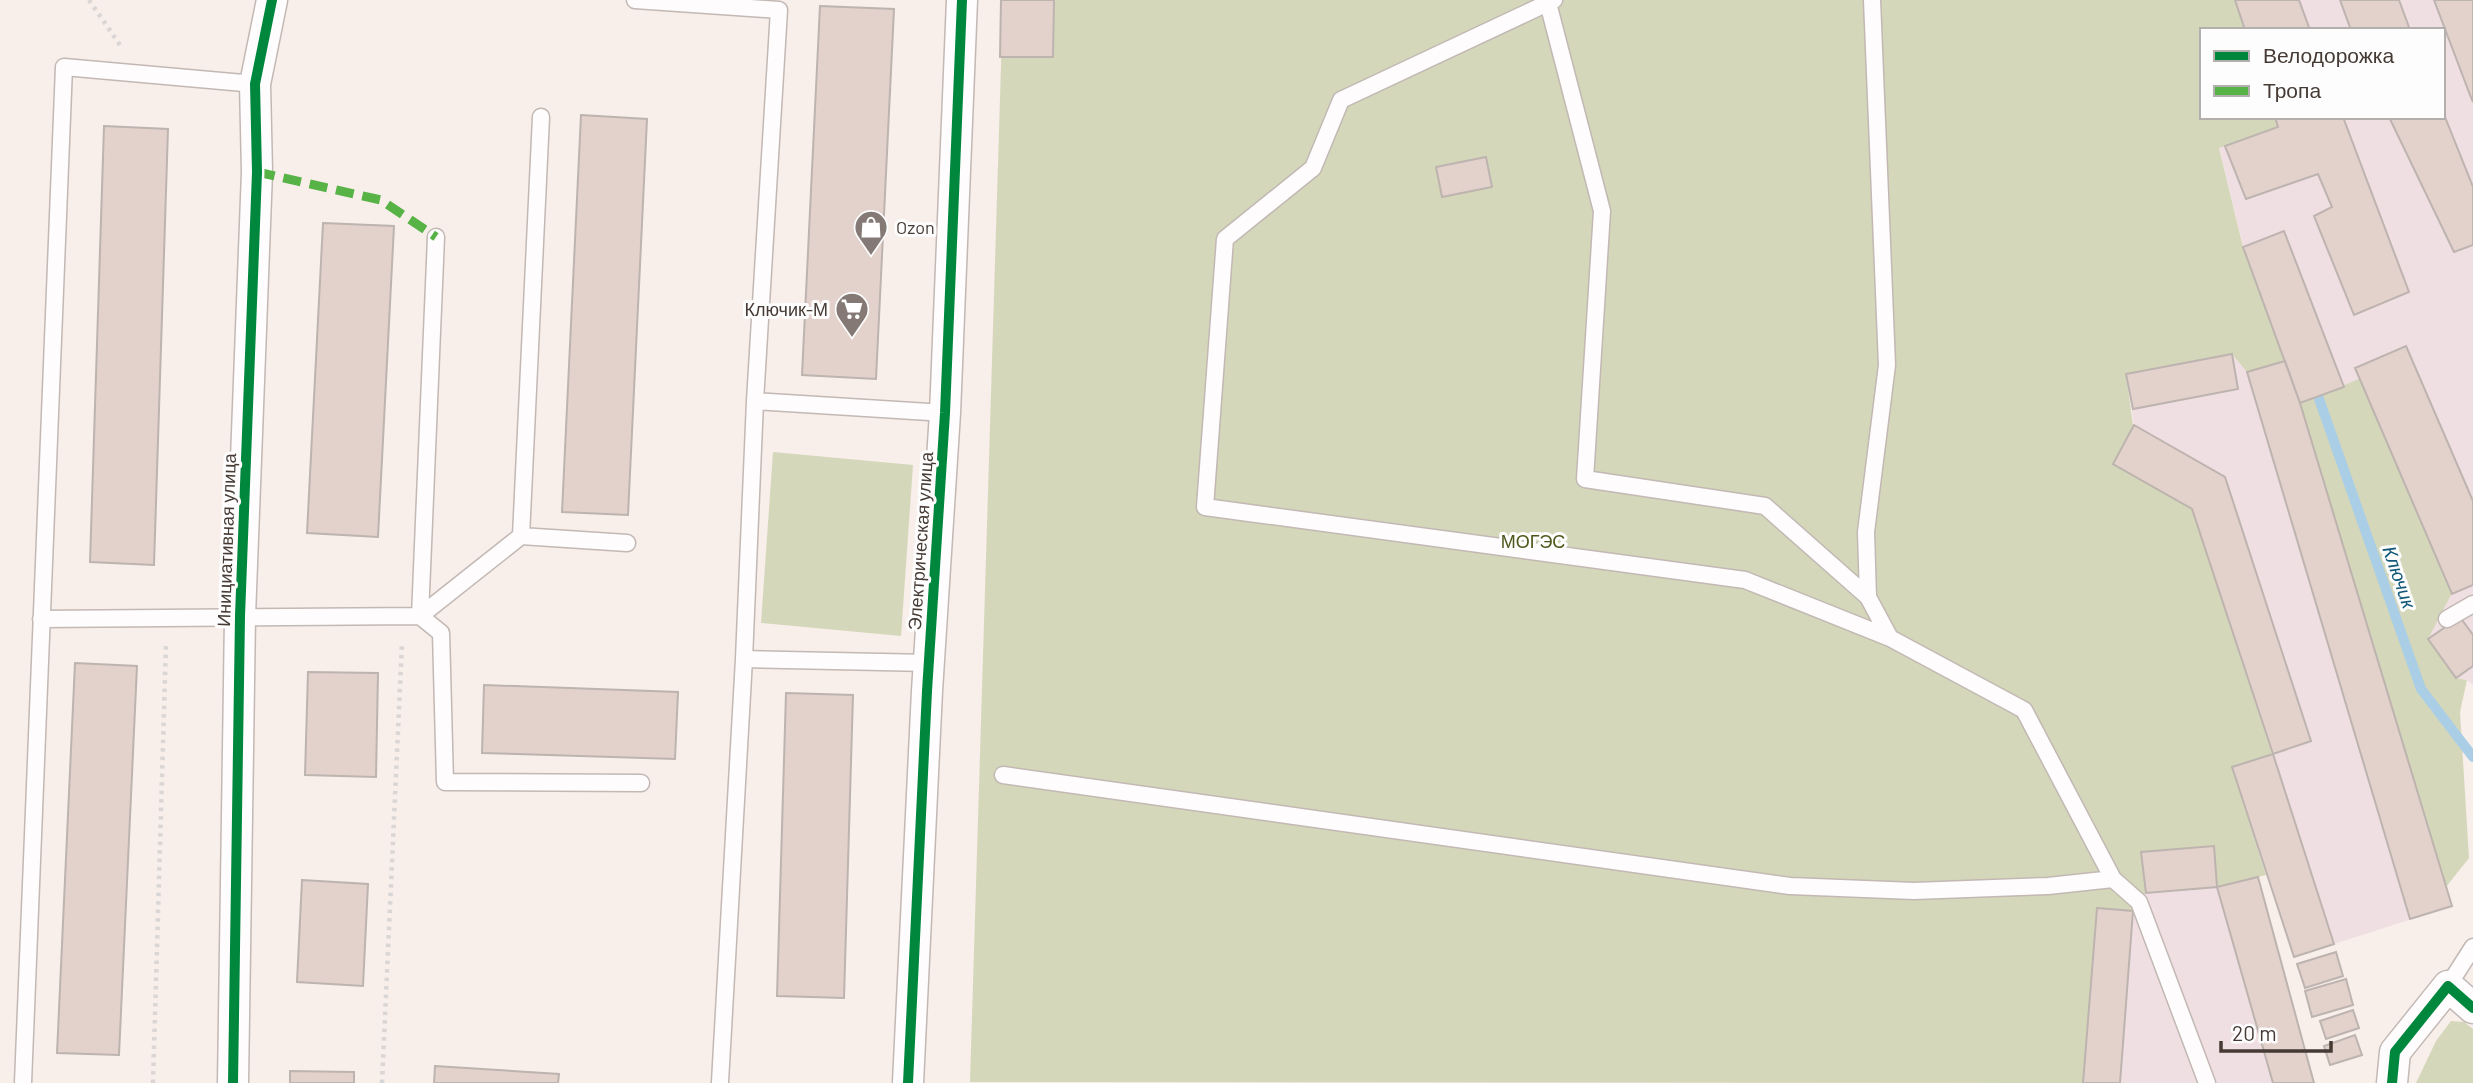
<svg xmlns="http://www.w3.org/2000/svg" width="2473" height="1083" viewBox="0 0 2473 1083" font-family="Barlow,sans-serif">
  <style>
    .industrial { fill: #f0dfe2 }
    .green { fill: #d5d7ba }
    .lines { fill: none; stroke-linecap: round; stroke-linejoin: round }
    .stream { stroke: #a9cee5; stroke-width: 10 }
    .building { fill: #e3d2cc; stroke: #bdb3af; stroke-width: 2 }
    .service-casing { stroke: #c2b8b4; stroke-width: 19 }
    .minor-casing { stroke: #c2b8b4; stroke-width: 33 }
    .path { stroke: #d9d6d5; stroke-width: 4.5; stroke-dasharray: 3.5 5; stroke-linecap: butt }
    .service { stroke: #fefcfc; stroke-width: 16 }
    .minor { stroke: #fefcfc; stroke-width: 30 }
    .quiet { stroke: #57b346; stroke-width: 9; stroke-dasharray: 18 9; stroke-linecap: butt }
    .cycleway-casing { stroke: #fdfdfd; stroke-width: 15 }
    .cycleway { stroke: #00873e; stroke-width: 10 }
    .labels { text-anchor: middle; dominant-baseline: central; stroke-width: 6; stroke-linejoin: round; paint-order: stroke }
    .poi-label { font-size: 18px; fill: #453a34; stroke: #fdfdfd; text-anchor: start }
    .street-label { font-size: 18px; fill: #453a34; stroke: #fdfdfd }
    .park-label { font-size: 18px; fill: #4c5719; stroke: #fdfdfd }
    .water-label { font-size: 19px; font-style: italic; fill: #115879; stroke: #fdfdfd }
  </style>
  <rect width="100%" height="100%" fill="#f8eeea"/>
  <path class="industrial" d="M2235 0H2473V685L2467 680 2456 678 2428 639 2300 403 2452 906 2294 957 2232 767 2273 754 2192 510 2113 464 2134 425 2126 374 2232 354 2285 361 2245 254 2219 147 2278 128 2275 117H2443V30H2245Z
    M2214 846 2217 887 2258 877 2314 1083H2083L2097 908 2134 911 2141 852Z"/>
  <path class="green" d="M1003 0H2235L2245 30H2202V117H2275L2278 128 2219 148 2243 247 2285 361 2247 372 2232 354 2126 374 2133 425 2113 464 2192 509 2272 754 2232 768 2266 875 2217 887 2214 846 2142 852 2146 893 2133 911 2097 908 2083 1083 970 1082Z
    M2359 379 2452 593 2428 639 2456 678 2467 680 2460 712 2469 858 2446 887 2300 403Z
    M773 452 913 465 901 636 761 623Z
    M2451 1021 2464 1022 2473 1029V1083H2416L2436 1041Z"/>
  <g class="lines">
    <path class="stream" d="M2318 396 2421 689 2473 757"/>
  </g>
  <path class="building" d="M1001 0H1054L1053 57H1000Z
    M2235 0H2299L2310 30H2245Z
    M2340 0H2399L2410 30H2351Z
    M2434 0H2473V102L2470 95Z
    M820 6 894 9 876 379 802 375Z
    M2443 112 2473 187V245L2454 252 2389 117H2443Z
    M581 115 647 119 628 515 562 512Z
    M2275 117H2343L2409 292 2354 315 2314 216 2332 207 2318 174 2246 199 2225 146 2278 127Z
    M104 126 168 129 154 565 90 562Z
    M1486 157 1492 187 1442 197 1436 167Z
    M323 223 394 226 378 537 307 533Z
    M2284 231 2344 387 2300 403 2243 247Z
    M2406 346 2473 501V585L2452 594 2355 368Z
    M2232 354 2238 389 2133 409 2126 374Z
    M2285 361 2300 403 2452 906 2410 919 2247 372Z
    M2134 425 2225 477 2311 741 2273 754 2192 509 2113 464Z
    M2460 617 2473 635V666L2456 678 2428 639Z
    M75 663 137 666 119 1055 57 1053Z
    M308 672 378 673 376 777 305 775Z
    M484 685 678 692 675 759 482 753Z
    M786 693 853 695 844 998 777 996Z
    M2273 754 2334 944 2294 957 2232 767Z
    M2214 846 2217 887 2146 893 2141 852Z
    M2258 877 2314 1083H2273L2217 887Z
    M302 880 368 884 363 986 297 982Z
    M2097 908 2133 911 2120 1083H2083Z
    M2336 952 2343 976 2305 988 2297 964Z
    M2346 979 2353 1005 2312 1017 2305 991Z
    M2353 1010 2359 1028 2326 1039 2320 1021Z
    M2355 1035 2362 1055 2330 1065 2324 1046Z
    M435 1066 559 1074 558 1083H434Z
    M290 1071 354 1072V1083H290Z"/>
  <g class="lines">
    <defs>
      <path id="service" d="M635 0 779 10 755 401 945 413
        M1554 0 1341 100 1313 168 1225 239 1205 507 1745 580 1890 638
        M1548 3 1602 211 1585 479 1765 506 1868 597 1890 638 2024 710 2113 879 2139 902 2207 1083
        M521 536 541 117
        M627 543 521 536 420 616 441 633 445 782 641 783
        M1868 597 1866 532 1887 365 1872 0
        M41 619 420 616 436 237
        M2447 619 2473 604
        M744 659 755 401
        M1003 775 1790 886 1914 891 2048 886 2113 879
        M2448 986 2473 947
        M720 1082 744 659 929 663
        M23 1083 64 67 255 84"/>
      <path id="minor" d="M233 1083 240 616 257 172 255 84 272 0
        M908 1083 927 691 945 413 962 0
        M2392 1083 2395 1052 2448 986 2473 1008"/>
    </defs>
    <use href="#service" class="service-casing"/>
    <use href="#minor" class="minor-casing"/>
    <path class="path" d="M89 0 120 45
      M153 1083 166 643
      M382 1083 402 643"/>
    <use href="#service" class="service"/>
    <use href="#minor" class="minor"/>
    <path class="quiet" d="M257 172 381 200 436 237"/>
    <defs>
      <path id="cycleway" d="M233 1083 240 616 257 172 255 84 272 0
        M908 1083 927 691 945 413 962 0
        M2392 1083 2395 1052 2448 986 2473 1008"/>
    </defs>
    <use href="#cycleway" class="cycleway-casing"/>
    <use href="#cycleway" class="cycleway"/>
  </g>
  <defs>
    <symbol id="shop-pin" viewBox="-11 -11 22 30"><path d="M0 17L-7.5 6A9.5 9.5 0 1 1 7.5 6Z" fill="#847974" stroke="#fdfdfd"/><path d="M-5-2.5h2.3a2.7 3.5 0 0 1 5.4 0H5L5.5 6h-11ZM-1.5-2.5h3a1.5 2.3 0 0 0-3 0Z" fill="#fff"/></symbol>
    <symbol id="supermarket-pin" viewBox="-11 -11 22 30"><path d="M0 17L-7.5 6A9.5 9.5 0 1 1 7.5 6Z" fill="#847974" stroke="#fdfdfd"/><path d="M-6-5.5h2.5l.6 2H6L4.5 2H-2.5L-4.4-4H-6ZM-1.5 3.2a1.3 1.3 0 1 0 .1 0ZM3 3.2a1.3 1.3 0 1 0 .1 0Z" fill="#fff"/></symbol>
  </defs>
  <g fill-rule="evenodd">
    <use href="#shop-pin" x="852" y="208" width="38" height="52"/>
    <use href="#supermarket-pin" x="833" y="290" width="38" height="52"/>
  </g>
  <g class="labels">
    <g class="poi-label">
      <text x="896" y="227">Ozon</text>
      <text x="828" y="309" text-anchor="end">Ключик-М</text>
    </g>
    <g class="street-label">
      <text transform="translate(226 540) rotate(-88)">Инициативная улица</text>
      <text transform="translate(920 541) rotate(-86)">Электрическая улица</text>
    </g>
    <g class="park-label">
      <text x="1533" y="541">МОГЭС</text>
    </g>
    <g class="water-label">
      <text transform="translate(2400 577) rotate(71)">Ключик</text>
    </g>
  </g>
  <rect x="2200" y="28" width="245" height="91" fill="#fdfdfd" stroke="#b3afad" stroke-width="2"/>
  <rect x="2214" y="51" width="35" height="10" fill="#00873e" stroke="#b3afad" stroke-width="2"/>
  <text x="2263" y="63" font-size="21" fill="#453a34">Велодорожка</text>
  <rect x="2214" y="86" width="35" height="10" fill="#57b346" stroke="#b3afad" stroke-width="2"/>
  <text x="2263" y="98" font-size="21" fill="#453a34">Тропа</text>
  <path d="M2221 1041v10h110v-10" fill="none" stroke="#453a34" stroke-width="3.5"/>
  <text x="2232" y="1041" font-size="21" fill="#453a34" stroke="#fdfdfd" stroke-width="5" paint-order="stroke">20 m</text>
</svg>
